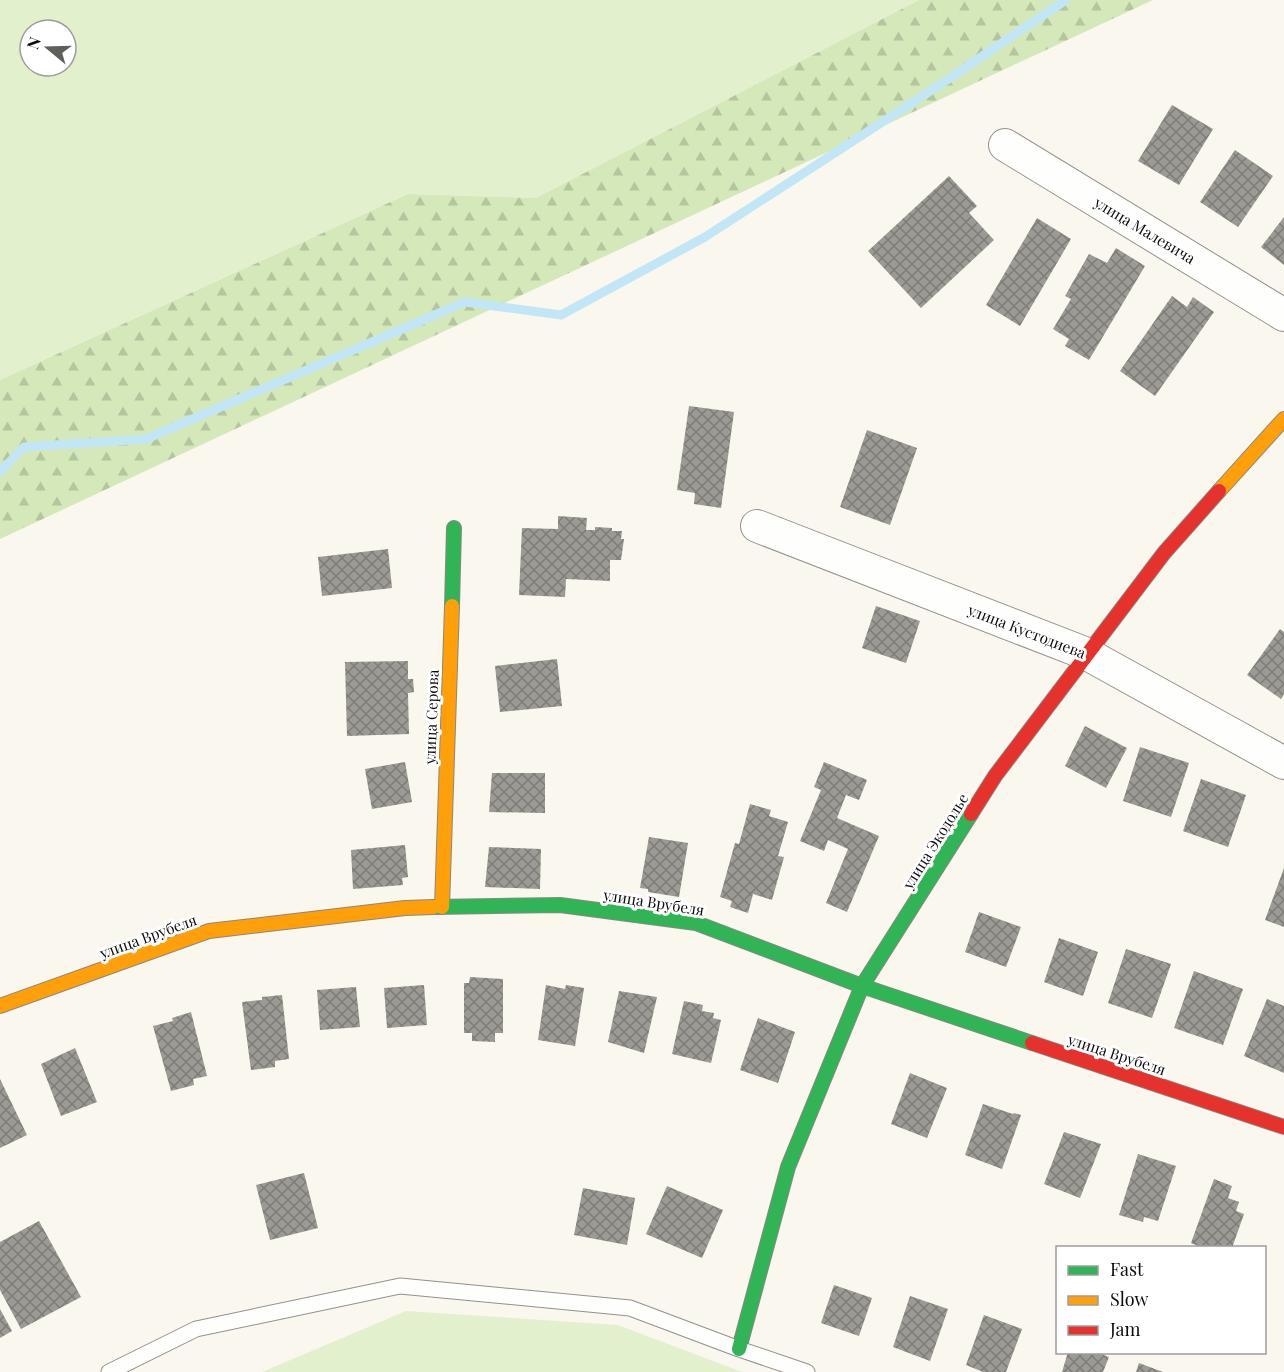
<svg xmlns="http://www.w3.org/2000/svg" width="1284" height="1372" viewBox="0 0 1284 1372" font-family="'Playfair Display',serif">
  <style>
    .grass { fill: #e3f0cd; fill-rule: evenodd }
    .forest { fill: url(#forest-firs) }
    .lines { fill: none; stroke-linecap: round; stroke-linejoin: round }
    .stream { stroke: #c3e6f6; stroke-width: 9 }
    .building { fill: url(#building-cross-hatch) }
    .lane-casing { stroke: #93918d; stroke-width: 17 }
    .street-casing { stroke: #93918d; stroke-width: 34 }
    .fast-casing { stroke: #898884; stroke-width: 16 }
    .slow-casing { stroke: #898884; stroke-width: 16 }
    .jam-casing { stroke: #898884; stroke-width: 16 }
    .lane { stroke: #fefefc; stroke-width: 15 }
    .street { stroke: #fefefc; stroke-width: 32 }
    .fast { stroke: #30b455; stroke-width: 14 }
    .slow { stroke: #ff9f0a; stroke-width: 14 }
    .jam { stroke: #e5322d; stroke-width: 14 }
    .labels { text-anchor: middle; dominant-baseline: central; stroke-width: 6; stroke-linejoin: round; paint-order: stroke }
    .street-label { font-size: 15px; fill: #0b0b0b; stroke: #fff }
  </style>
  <defs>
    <pattern id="forest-firs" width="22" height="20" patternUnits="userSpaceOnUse" patternTransform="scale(1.5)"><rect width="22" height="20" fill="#d4e8ba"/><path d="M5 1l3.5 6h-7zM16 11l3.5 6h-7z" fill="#b5c69f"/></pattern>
    <pattern id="building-cross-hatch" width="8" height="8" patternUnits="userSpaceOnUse" patternTransform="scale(1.5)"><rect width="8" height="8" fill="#9c9a94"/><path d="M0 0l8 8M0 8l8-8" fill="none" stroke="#7d7c77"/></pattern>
  </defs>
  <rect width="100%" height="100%" fill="#faf7ee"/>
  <path class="grass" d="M0 0H919L536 198 408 194 0 380ZM30 30H66V66H30Z
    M406 1311 618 1325 742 1372H262Z"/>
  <path class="forest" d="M919 0H1153L0 539V380L408 194 536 198Z"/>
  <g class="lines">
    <path class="stream" d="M0 472 24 447 146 439 465 302 561 315 705 237 941 84 1066 0"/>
  </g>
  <path class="building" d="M1172 105 1213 129 1179 185 1138 161Z
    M1235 150 1273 176 1238 227 1200 202Z
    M949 176 977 206 969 213 994 240 921 308 868 251Z
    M1284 217V265L1261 247Z
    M1037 218 1071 239 1020 326 986 305Z
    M1116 248 1145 266 1089 360 1065 346 1069 339 1053 329 1071 299 1065 296 1089 254 1107 263Z
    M1172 296 1187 307 1193 297 1214 312 1155 396 1120 371Z
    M689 406 734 412 721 508 694 504 695 493 677 490Z
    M867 430 917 448 890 525 840 507Z
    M558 516 587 518 586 530H595V527L612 528V531H622L621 539H624L621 560H610V581L566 579 565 597 519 595 522 528 558 529Z
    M388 549 392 588 322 596 318 557Z
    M876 606 920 621 906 663 862 648Z
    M1280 629 1284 632V694L1281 699 1247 675Z
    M557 659 562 706 500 712 495 666Z
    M408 661V679H413L414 692 408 693 409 734 347 736 345 662Z
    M1085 726 1127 748 1106 788 1065 766Z
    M1140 747 1189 763 1171 817 1123 801Z
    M405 762 412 802 372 809 365 769Z
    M824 762 867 780 859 800 846 795 837 818 879 836 847 912 826 903 848 849 828 840 824 851 800 841 821 790 814 787Z
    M492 773H545V813L489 812Z
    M1201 779 1246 795 1228 847 1183 831Z
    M750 804 771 810 769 816 788 822 778 856 784 857 772 900 753 894 748 913 730 907 732 901 720 897 735 843 739 844Z
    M649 837 688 843 679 897 648 892V889L640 888Z
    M405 845 408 877 402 878 403 885 353 889 351 850Z
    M489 847 541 849 540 889 485 887Z
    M1284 868V927L1265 920Z
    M979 912 1021 927 1006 967 965 952Z
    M1059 938 1098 952 1083 996 1044 982Z
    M1126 949 1171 964 1152 1018 1108 1003Z
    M1194 971 1243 989 1223 1045 1174 1028Z
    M470 977 503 979V1033H495V1042L472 1041V1033H464V983H469Z
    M424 985 427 1025 387 1028 384 988Z
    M546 985 565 989 566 985 584 988 575 1046 538 1040Z
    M356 987 360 1027 320 1030 317 990Z
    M619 991 657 997 644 1053 608 1042Z
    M282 995 289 1059 275 1061V1067L251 1070 242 1002 262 1000V997Z
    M1267 999 1284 1006V1073L1244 1056Z
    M684 1001 703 1005 702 1011 714 1013 713 1018 721 1020 711 1063 672 1054Z
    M191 1012 207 1076 193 1079 194 1085 171 1091 153 1026 173 1021 172 1018Z
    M758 1018 795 1032 778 1083 740 1070Z
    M75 1048 97 1102 61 1116 41 1064Z
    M910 1073 947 1088 927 1138 891 1124Z
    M0 1079 27 1135 0 1148Z
    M983 1104 1013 1114 1014 1113 1021 1115 1002 1169 965 1155Z
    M1064 1132 1101 1144 1080 1198 1044 1184Z
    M1138 1154 1176 1166 1158 1221 1144 1217 1143 1222 1119 1215Z
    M304 1173 318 1228 270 1240 256 1185Z
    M1214 1179 1232 1186 1228 1198 1239 1202 1236 1211 1244 1214 1232 1248H1203L1191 1243Z
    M667 1186 723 1210 702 1258 646 1234Z
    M583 1188 635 1198 627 1245 574 1235Z
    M39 1221 81 1297 21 1329 0 1290V1242Z
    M834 1285 872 1298 859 1336 821 1323Z
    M910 1296 948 1309 930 1361 893 1347Z
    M0 1309 12 1331 0 1338Z
    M984 1315 1022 1329 1006 1372H983L966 1365Z
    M1068 1352H1096L1109 1357 1103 1372H1062Z
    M1139 1363 1163 1372H1136Z"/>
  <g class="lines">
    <defs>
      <path id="lane" d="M109 1372 196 1329 400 1286 630 1308 739 1349 807 1372"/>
      <path id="street" d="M1005 145 1284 315
        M757 526 1087 654 1284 763"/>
      <path id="fast" d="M452 606 454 528
        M434 907 560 905 696 923 862 986 1032 1043
        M739 1349 788 1167 862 986 971 814"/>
      <path id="slow" d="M1219 491 1284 419
        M442 907 452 606
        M0 1006 209 931 405 908 434 907"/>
      <path id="jam" d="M971 814 995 776 1164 553 1219 491
        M1032 1043 1284 1127"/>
    </defs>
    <use href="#lane" class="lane-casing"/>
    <use href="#street" class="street-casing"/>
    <use href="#fast" class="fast-casing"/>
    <use href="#slow" class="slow-casing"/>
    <use href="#jam" class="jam-casing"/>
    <use href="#lane" class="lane"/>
    <use href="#street" class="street"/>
    <use href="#fast" class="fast"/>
    <use href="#slow" class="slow"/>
    <use href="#jam" class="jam"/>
  </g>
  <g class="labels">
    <g class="street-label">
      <text transform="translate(1145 230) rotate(31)">улица Малевича</text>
      <text transform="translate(1027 631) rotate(21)">улица Кустодиева</text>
      <text transform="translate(431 717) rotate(-88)">улица Серова</text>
      <text transform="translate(935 841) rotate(-58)">улица Экодолье</text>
      <text transform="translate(654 902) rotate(9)">улица Врубеля</text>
      <text transform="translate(148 936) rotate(-20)">улица Врубеля</text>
      <text transform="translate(1117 1054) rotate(18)">улица Врубеля</text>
    </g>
  </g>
  <rect x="1056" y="1246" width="210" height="108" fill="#ffffff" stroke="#9d9d9d" stroke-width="1.5"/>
  <rect x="1068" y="1266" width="30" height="9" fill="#30b455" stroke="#9d9d9d" stroke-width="1.5"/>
  <text x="1110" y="1276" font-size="18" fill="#0b0b0b">Fast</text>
  <rect x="1068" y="1296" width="30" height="9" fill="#ff9f0a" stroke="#9d9d9d" stroke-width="1.5"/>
  <text x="1110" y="1306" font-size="18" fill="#0b0b0b">Slow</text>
  <rect x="1068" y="1326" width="30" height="9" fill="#e5322d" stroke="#9d9d9d" stroke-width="1.5"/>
  <text x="1110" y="1336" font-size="18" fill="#0b0b0b">Jam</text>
  <g transform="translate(48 48) rotate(289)"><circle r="28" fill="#ffffff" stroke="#9d9d9d" stroke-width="1.5"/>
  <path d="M0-4.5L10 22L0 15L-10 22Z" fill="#5f5e5a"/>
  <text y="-9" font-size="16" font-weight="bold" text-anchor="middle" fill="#0b0b0b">N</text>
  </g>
</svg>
